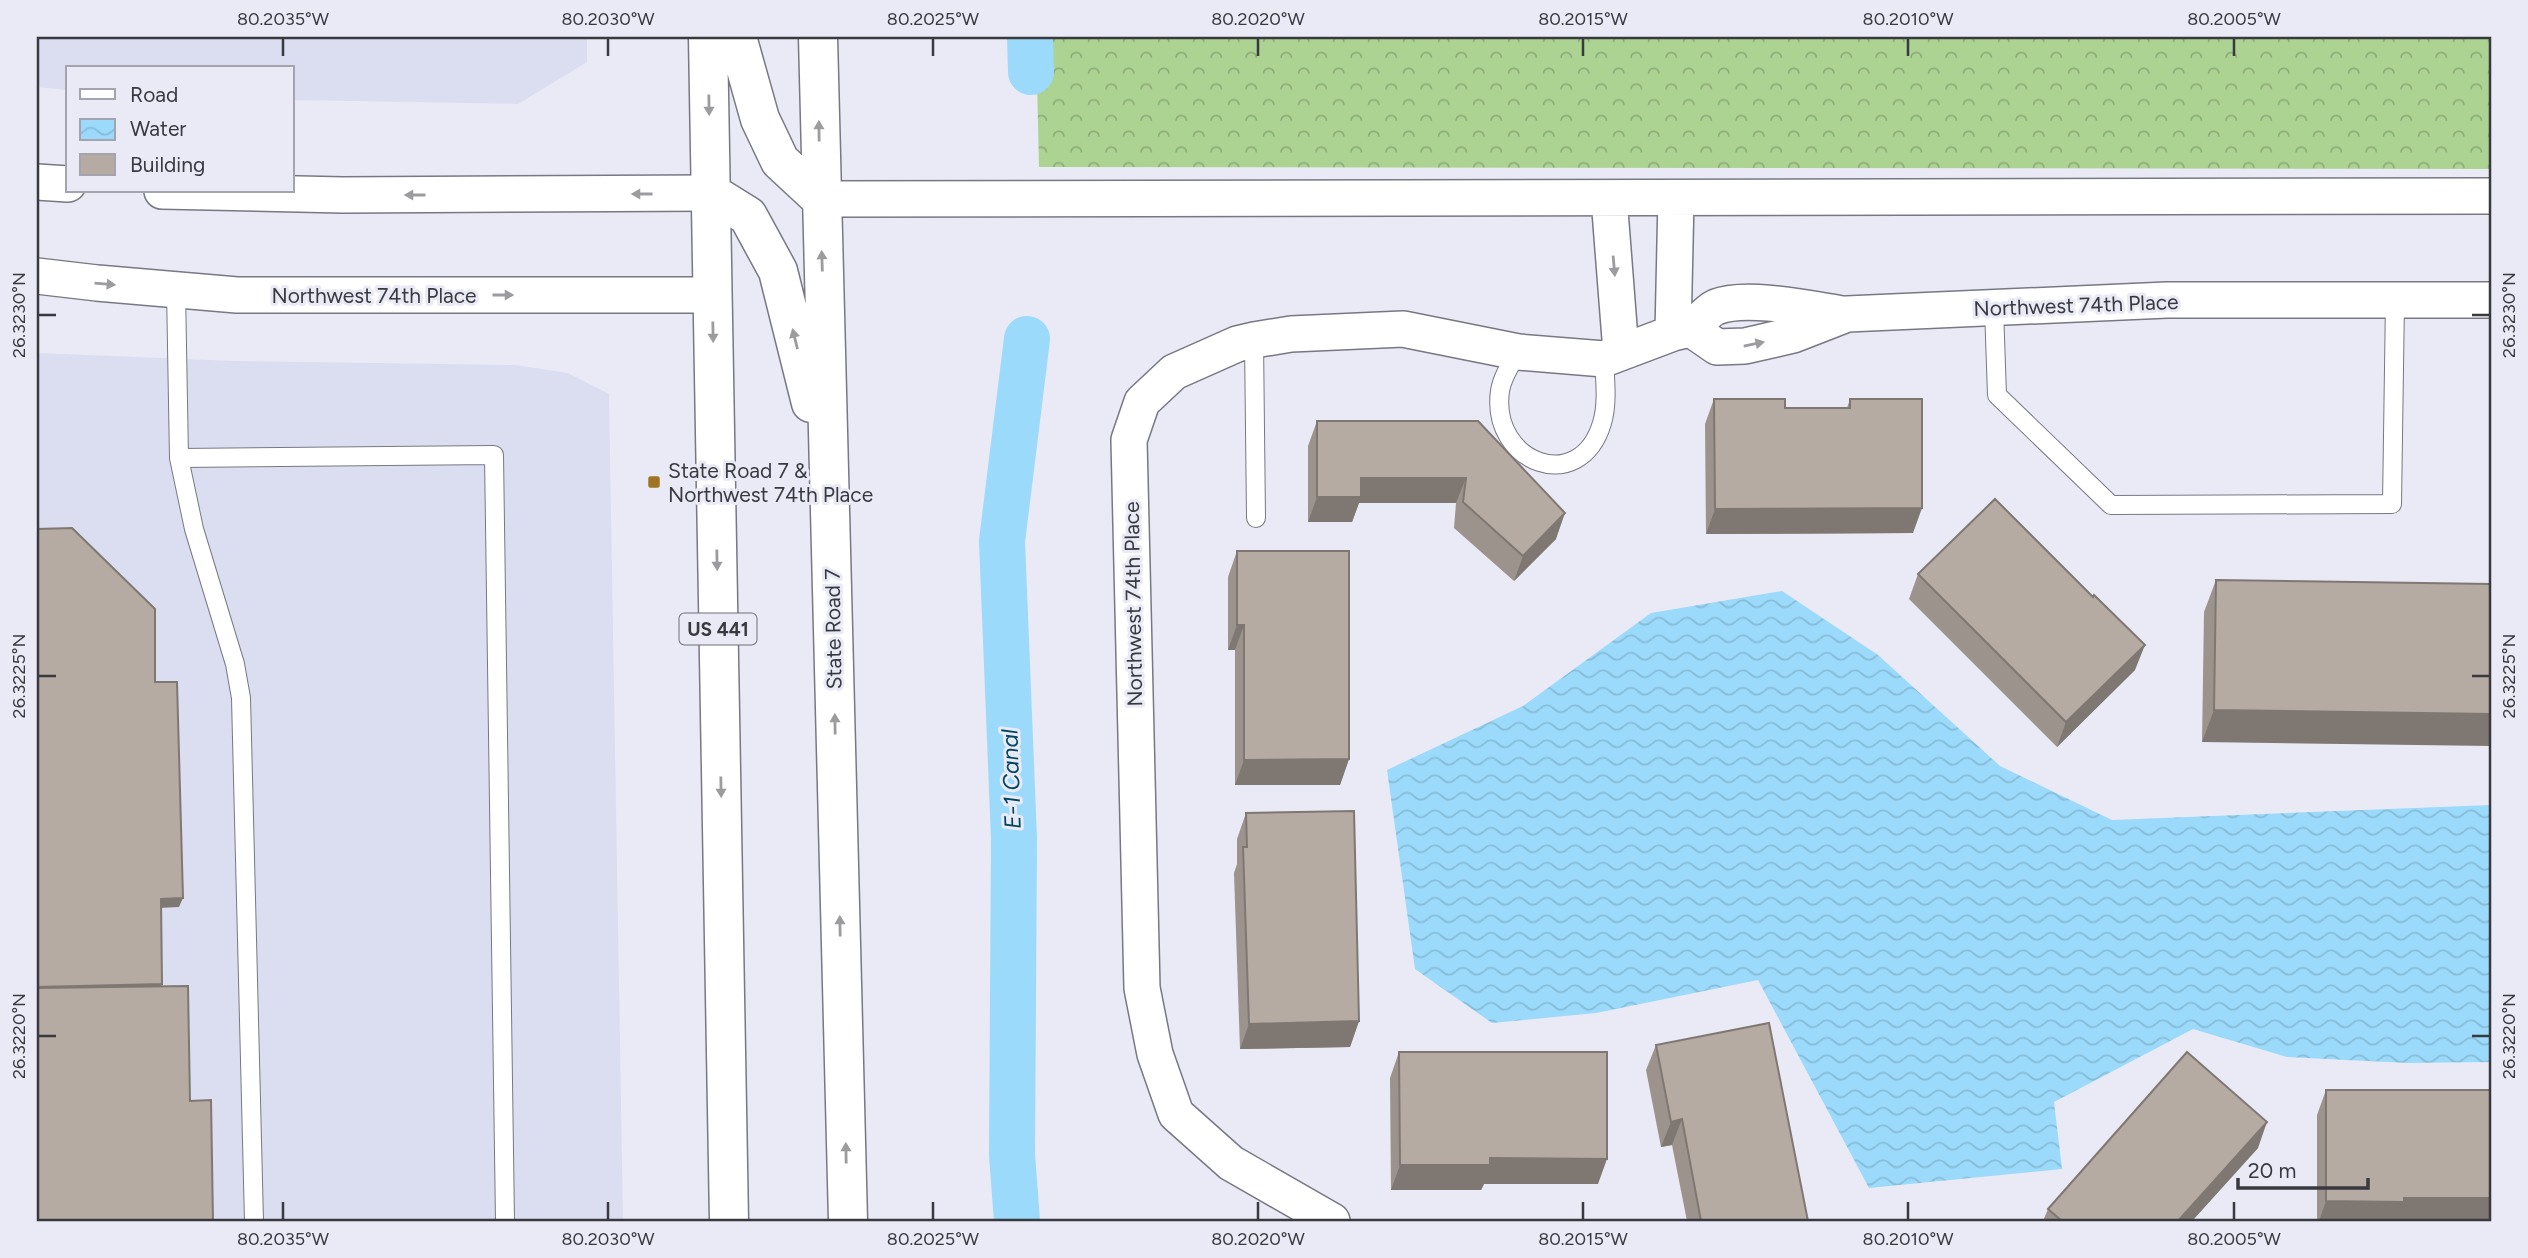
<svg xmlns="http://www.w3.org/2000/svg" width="2528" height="1258" viewBox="0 0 2528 1258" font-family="Figtree,sans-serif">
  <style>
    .built { fill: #dbdef0 }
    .forest { fill: url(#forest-crowns) }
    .water { fill: url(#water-waves) }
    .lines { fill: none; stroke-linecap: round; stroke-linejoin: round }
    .canal { stroke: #9bdafb; stroke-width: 46 }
    .lane-casing { stroke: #777883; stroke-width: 20 }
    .street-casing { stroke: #777883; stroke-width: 38 }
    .primary-casing { stroke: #777883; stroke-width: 41 }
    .lane { stroke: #fff; stroke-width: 18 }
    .street { stroke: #fff; stroke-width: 35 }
    .primary { stroke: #fff; stroke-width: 38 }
    .wall { fill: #9c938c }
    .shaded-wall { fill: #7f7872 }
    .building { fill: #b5aba3; stroke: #7f7872; stroke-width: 2 }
    .oneway { fill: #9c9c9f }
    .ticks { fill: none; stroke: #393a3f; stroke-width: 2.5 }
    .poi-dot { fill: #9f7323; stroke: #e9eaf6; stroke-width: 2.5 }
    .labels { text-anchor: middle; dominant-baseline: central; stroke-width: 6; stroke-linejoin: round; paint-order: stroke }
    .shield { fill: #e9eaf6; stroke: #6e6f76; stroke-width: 2 }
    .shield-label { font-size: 19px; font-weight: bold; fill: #393a3f }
    .street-label { font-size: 21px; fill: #393a3f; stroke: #e9eaf6 }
    .poi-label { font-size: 21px; fill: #393a3f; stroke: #e9eaf6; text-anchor: start }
    .water-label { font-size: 23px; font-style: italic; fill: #004762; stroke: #e9eaf6 }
    .neatline { fill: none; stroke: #393a3f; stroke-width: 2.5 }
    .ticks-label { font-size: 18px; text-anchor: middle; fill: #393a3f }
  </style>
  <defs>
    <pattern id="forest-crowns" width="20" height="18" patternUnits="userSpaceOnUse" patternTransform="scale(1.75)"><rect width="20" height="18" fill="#add393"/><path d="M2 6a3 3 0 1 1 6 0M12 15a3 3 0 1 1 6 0" fill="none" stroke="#8eac79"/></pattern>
    <pattern id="water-waves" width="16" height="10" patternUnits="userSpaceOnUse" patternTransform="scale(1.75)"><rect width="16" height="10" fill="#9bdafb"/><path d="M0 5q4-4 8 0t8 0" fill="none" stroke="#86bcd8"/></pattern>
  </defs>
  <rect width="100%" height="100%" fill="#e9eaf6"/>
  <path class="built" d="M37 37H587V62L518 104 292 100V68H68V90L37 87Z
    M37 353 235 361 515 365 568 373 609 394 623 1221H37Z"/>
  <path class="forest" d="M1036 37H2491V169L1039 167Z"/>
  <path class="water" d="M1782 591 1878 655 2000 766 2112 820 2491 805V1062L2407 1063 2287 1057 2193 1029 2054 1102 2062 1169 1869 1188 1758 980 1596 1013 1492 1023 1415 969 1387 770 1523 706 1651 613Z"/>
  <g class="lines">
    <path class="canal" d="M1030 37 1031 72
      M1017 1221 1012 1155 1014 839 1002 541 1027 339"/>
    <defs>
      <path id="lane" d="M176 290 179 458 194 529 235 664 241 698 254 1221
        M1994 308 1997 395 2111 505 2392 504 2395 300
        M1254 340 1256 518
        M1518 352C1511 364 1502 377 1500 391 1490 463 1580 497 1602 423 1608 403 1605 380 1604 359
        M179 458 494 455 505 1221"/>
      <path id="street" d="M37 182 68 184
        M162 191 343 195 711 193
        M1609 198 1621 352
        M821 199 2491 196
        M37 276 97 283 237 295H713
        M1691 329C1698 323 1707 311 1716 307 1746 295 1811 309 1843 314
        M1673 333 1676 198
        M1332 1221 1231 1163 1176 1114 1155 1054 1142 988 1129 440 1142 402 1174 372 1237 344 1254 340 1291 334 1403 329 1518 352 1604 359 1673 333 1691 329 1717 347 1745 346 1793 335 1847 314 2167 300H2491"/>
      <path id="primary" d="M708 37 729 1221
        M737 37 760 119 780 161 821 199
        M818 37 848 1221
        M711 193 748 216 778 271 811 403"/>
    </defs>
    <use href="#lane" class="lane-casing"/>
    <use href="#street" class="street-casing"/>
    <use href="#primary" class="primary-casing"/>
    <use href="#lane" class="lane"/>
    <use href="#street" class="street"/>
    <use href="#primary" class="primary"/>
  </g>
  <path class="wall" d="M1714 399 1785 408H1847L1850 399 1913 533 1706 534 1705 424Z
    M1317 421H1478L1556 539 1514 581 1454 528 1456 503H1359L1352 522H1308V446Z
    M1237 551 1349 759 1340 785H1235V650H1228V577Z
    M1918 574 2135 670 2057 747 1909 599Z
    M2216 580 2491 584 2202 742 2204 612Z
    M1246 813 1359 1021 1350 1047 1240 1049 1234 873 1237 864V839Z
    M1656 1045 1808 1221H1687L1672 1145 1661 1147 1646 1070Z
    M1399 1052 1598 1184H1484L1481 1190H1391L1390 1078Z
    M2326 1090 2491 1221H2317V1115Z
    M2258 1148 2192 1221H2043L2048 1209Z"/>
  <path class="shaded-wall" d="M1361 478H1466L1456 503H1359L1352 522H1308L1317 497Z
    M1922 508 1913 533 1706 534 1715 509Z
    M1565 513 1556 539 1514 581 1523 556Z
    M1237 625H1244L1235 650H1228Z
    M2145 645 2135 670 2057 747 2066 722Z
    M2214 710 2491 714V746L2202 742Z
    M1349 759 1340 785H1235L1244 760Z
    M183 898 179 907 158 908 161 899Z
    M162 984 159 993 37 987Z
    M1359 1021 1350 1047 1240 1049 1249 1024Z
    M1682 1119 1672 1145 1661 1147 1671 1122Z
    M2267 1122 2258 1148 2192 1221H2178Z
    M1490 1158 1607 1159 1598 1184H1484L1481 1190H1391L1400 1165Z
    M2404 1198H2491V1221H2319L2326 1201Z"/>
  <path class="building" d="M1714 399H1785V408H1850V399H1922V508L1715 509Z
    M1317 421H1478L1565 513 1523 556 1463 502 1466 478H1361V497H1317Z
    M1995 499 2093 597 2094 595 2145 645 2066 722 1918 574Z
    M72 528 155 609V682H177L183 898 161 899 162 984 37 987V529Z
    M1237 551H1349V759L1244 760V625H1237Z
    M2216 580 2491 584V714L2214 710Z
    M1354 811 1359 1021 1249 1024 1243 847H1247L1246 813Z
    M188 986 190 1101 211 1100 213 1221H37V988Z
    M1769 1023 1808 1221H1701L1682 1119 1671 1122 1656 1045Z
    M1399 1052H1607V1159L1490 1158V1165H1400Z
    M2187 1052 2267 1122 2178 1221H2062L2048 1209Z
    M2326 1090H2491V1198H2404V1202L2326 1201Z"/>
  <defs><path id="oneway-solid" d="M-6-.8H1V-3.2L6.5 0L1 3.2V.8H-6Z" transform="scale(1.75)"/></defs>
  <g class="oneway">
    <use href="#oneway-solid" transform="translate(709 105) rotate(89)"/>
    <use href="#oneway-solid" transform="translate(819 131) rotate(-91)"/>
    <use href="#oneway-solid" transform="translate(642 194) rotate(180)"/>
    <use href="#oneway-solid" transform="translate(415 195) rotate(180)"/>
    <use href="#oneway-solid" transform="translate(822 261) rotate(-92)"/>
    <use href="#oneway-solid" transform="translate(1614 266) rotate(85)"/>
    <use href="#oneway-solid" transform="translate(105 284) rotate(5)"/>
    <use href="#oneway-solid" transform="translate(503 295)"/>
    <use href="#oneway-solid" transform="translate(713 332) rotate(89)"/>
    <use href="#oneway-solid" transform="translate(795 339) rotate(-104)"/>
    <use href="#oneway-solid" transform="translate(1754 344) rotate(-11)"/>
    <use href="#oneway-solid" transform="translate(717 560) rotate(89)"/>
    <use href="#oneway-solid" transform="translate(835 724) rotate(-91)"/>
    <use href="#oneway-solid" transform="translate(721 787) rotate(89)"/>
    <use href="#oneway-solid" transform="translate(840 926) rotate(-91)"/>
    <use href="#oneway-solid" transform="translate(846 1153) rotate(-91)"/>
  </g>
  <path class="ticks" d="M283 38V56M608 38V56M933 38V56M1258 38V56M1583 38V56M1908 38V56M2234 38V56M38 315H56M2472 315H2490M38 676H56M2472 676H2490M38 1036H56M2472 1036H2490M283 1202V1220M608 1202V1220M933 1202V1220M1258 1202V1220M1583 1202V1220M1908 1202V1220M2234 1202V1220"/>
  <rect class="poi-dot" x="647" y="475" width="14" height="14" rx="3.5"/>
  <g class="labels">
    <rect class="shield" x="679.5" y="613.5" width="77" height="31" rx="5"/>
    <g class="shield-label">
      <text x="718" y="629">US 441</text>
    </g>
    <g class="street-label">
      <text x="374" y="295">Northwest 74th Place</text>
      <text transform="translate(2076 305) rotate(-2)">Northwest 74th Place</text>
      <text transform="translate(1133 604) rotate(-91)">Northwest 74th Place</text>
      <text transform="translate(833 629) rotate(-91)">State Road 7</text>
    </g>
    <g class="poi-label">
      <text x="668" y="470">State Road 7 &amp;<tspan x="668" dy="24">Northwest 74th Place</tspan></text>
    </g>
    <g class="water-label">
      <text transform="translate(1011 779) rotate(-92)">E-1 Canal</text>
    </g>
  </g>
  <rect width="2528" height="1258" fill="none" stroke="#e9eaf6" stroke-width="77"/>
  <rect x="66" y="66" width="228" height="126" fill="#e9eaf6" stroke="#a3a4ad" stroke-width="2"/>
  <rect x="80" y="89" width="35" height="10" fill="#ffffff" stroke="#a3a4ad" stroke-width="2"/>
  <text x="130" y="102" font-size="21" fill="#393a3f">Road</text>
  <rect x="80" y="119" width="35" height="21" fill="url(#water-waves)" stroke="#a3a4ad" stroke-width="2"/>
  <text x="130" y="136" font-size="21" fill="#393a3f">Water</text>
  <rect x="80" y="154" width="35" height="21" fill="#b5aba3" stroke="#a3a4ad" stroke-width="2"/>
  <text x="130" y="172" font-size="21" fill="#393a3f">Building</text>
  <path d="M2238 1178v10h130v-10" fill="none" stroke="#393a3f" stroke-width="3.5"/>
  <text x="2248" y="1178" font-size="21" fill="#393a3f" stroke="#e9eaf6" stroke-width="5" paint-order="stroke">20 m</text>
  <rect x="38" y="38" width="2452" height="1182" class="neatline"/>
  <g class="ticks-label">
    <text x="283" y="25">80.2035°W</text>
    <text x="608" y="25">80.2030°W</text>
    <text x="933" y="25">80.2025°W</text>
    <text x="1258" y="25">80.2020°W</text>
    <text x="1583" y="25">80.2015°W</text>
    <text x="1908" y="25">80.2010°W</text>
    <text x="2234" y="25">80.2005°W</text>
    <text transform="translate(19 315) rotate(-90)" y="6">26.3230°N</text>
    <text transform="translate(2509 315) rotate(-90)" y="6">26.3230°N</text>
    <text transform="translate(19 676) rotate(-90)" y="6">26.3225°N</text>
    <text transform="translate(2509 676) rotate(-90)" y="6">26.3225°N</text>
    <text transform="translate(19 1036) rotate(-90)" y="6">26.3220°N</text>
    <text transform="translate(2509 1036) rotate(-90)" y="6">26.3220°N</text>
    <text x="283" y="1245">80.2035°W</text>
    <text x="608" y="1245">80.2030°W</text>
    <text x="933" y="1245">80.2025°W</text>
    <text x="1258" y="1245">80.2020°W</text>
    <text x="1583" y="1245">80.2015°W</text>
    <text x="1908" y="1245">80.2010°W</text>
    <text x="2234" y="1245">80.2005°W</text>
  </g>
</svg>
